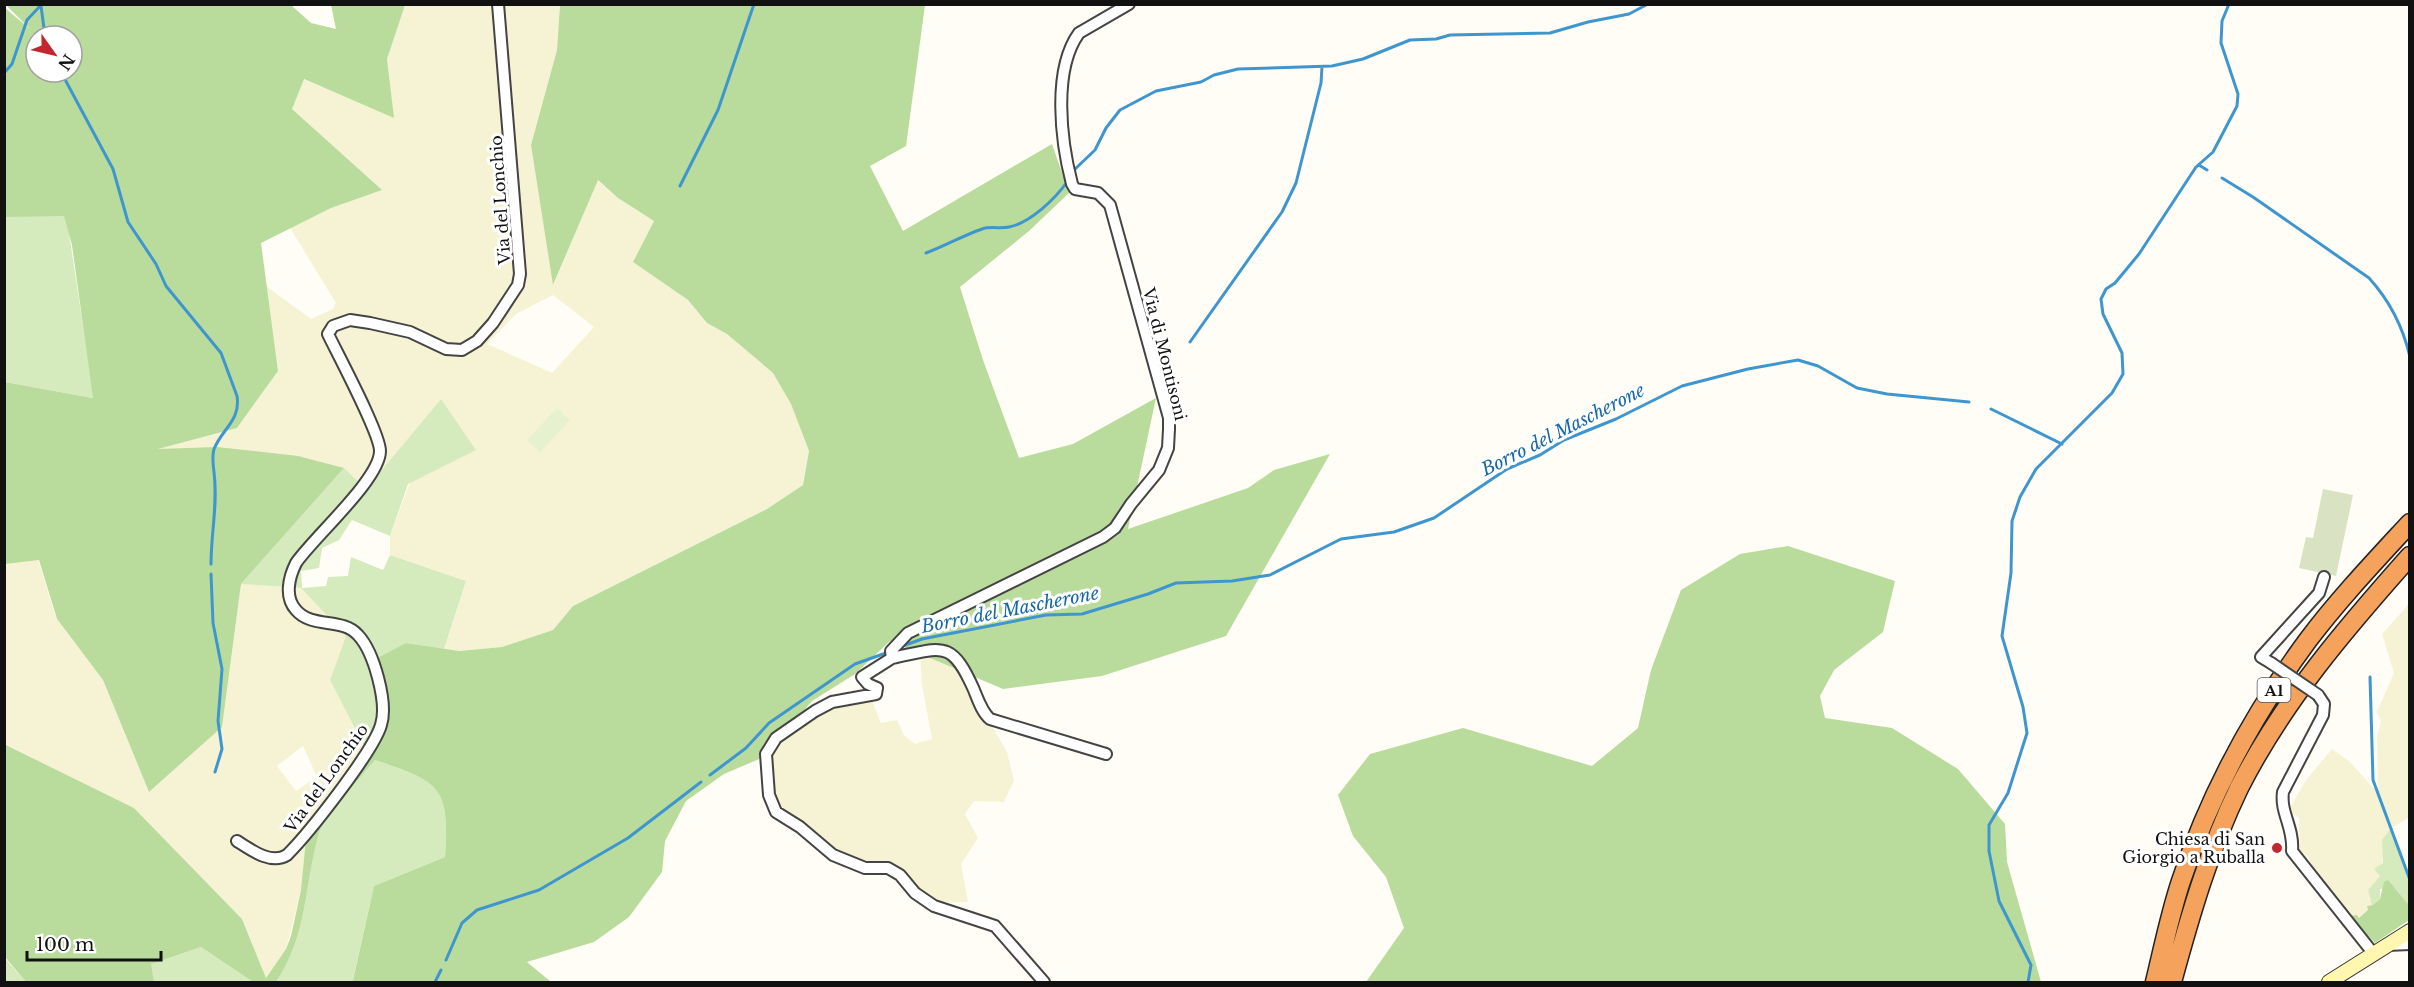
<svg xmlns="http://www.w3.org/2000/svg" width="2414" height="987" viewBox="0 0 2414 987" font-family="'Libre Baskerville',serif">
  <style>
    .farmland { fill: #f6f3d4; fill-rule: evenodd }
    .green { fill: #d5ebbd }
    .forest { fill: #b9dc9c; fill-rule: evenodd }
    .cemetery { fill: #d9e3c4 }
    .pitch { fill: #e6f2cf }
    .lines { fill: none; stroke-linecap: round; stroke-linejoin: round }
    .stream { stroke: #3f96cf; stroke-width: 3 }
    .street-casing { stroke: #444; stroke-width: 14 }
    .secondary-casing { stroke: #333; stroke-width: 16 }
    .highway-casing { stroke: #222; stroke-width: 21 }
    .street { stroke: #fff; stroke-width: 10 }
    .secondary { stroke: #fff6b0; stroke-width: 14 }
    .highway { stroke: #f5a25d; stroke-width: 18 }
    .street-bridge-casing { stroke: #444; stroke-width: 14; stroke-linecap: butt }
    .street-bridge { stroke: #fff; stroke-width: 10 }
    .poi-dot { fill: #c4262e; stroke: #fff; stroke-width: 2 }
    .labels { text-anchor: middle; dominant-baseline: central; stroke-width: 6; stroke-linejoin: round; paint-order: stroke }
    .shield { fill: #fff; stroke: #585858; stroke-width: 1.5 }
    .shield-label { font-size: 15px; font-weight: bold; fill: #111 }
    .street-label { font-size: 16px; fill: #111; stroke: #fff }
    .poi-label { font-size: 16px; fill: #111; stroke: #fff; text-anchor: end }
    .water-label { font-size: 18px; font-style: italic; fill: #1768a6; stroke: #fff }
  </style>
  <rect width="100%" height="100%" fill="#fffdf5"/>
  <path class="farmland" d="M560 4 557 50 531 145 554 284 597 180 618 198 654 221 633 262 688 300 707 323 727 334 773 373 791 404 809 451 803 485 767 509 573 606 553 630 502 647 459 651 444 649 466 581 390 555V536L441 399 366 490 344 468 154 450 237 428 278 371 266 286 311 319 333 309 336 303 290 228 331 208 381 190 292 109 303 79 393 117 387 59 405 5ZM553 295 594 327 552 373 487 344 516 314Z
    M38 559 56 618 103 680 149 792 222 727 241 584 301 588 346 636 330 680 366 750 301 890 286 949 266 978 242 919 134 808 5 744 4 564ZM303 746 317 777 296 791 277 766Z
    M2409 604V818L2391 828 2383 840 2384 851 2380 876 2368 890 2372 905 2367 906 2368 910 2359 919 2349 916 2331 894 2321 876 2315 873 2307 855 2300 853 2299 818 2288 811 2306 780 2332 749 2350 762 2378 793 2377 737 2381 721 2377 712 2394 673 2382 634Z
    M920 653 960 671 1007 752 1014 781 1004 802 974 801 965 814 978 838 961 864 968 902 936 903 919 890 904 871 890 862 866 865 857 862 846 853 835 850 803 823 787 815 775 802 769 754 784 734 815 711 870 696 881 723 897 720 904 735 915 744 932 739 922 685Z"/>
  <path class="green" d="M65 207 94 398 5 382V217Z
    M441 399 476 450 408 484 390 536 352 520 339 540 322 548 319 568 301 571 302 588 326 586 328 577 348 576 351 557 383 570 390 555 466 581 444 649 406 643 366 750 330 680 346 636 301 588 241 584 344 468 366 489Z
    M375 760C440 782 450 786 445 857L374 886 353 979 354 982H276C308 935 304 886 319 833 323 818 363 775 375 760Z
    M2391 828 2409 880V905L2394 887 2380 889V899L2372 906 2368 890 2380 876 2374 869 2383 863 2382 840Z
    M201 947 253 982H154L150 964Z
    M4 957 25 981 26 982H5Z"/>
  <path class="forest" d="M5 4 291 5 311 23 336 29 331 5H405L387 59 394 118 304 79 292 109 382 190 331 208 261 243 278 371 237 428 158 449 217 447 298 456 344 468 241 584 222 727 149 792 103 680 57 619 39 560 5 564V382L93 398 72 245 64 216 5 217V8L30 29ZM36 36H72V72H36Z
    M560 5H925L906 146 870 166 903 231 1052 144 1069 193 1029 231 960 287 983 360 1019 458 1073 444 1156 398 1128 529 1248 488 1274 470 1330 454 1226 636 1102 676 1003 689 890 641 855 674 812 701 764 757 724 774 686 801 665 841 662 872 629 917 594 942 527 962 551 982H354L353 980 374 886 445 857C450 786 440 782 375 760 363 775 323 818 319 833 304 886 308 935 276 982H253L201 947 151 964 154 982H26L5 957 4 744 134 808 242 919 266 978 286 949 291 936 301 890 307 829 381 727 372 661 406 643 459 651 502 647 553 630 573 606 767 509 803 485 809 451 791 404 773 373 727 334 707 323 688 300 633 262 654 221 618 198 598 180 553 285 531 145 557 50Z
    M1788 546 1895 581 1883 632 1834 670 1820 696 1825 718 1892 728 1958 769 2005 824 2007 862 2041 982H1366L1404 928 1386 877 1353 836 1338 795 1370 754 1463 728 1592 766 1638 728 1651 670 1681 590 1740 554Z
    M2388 880 2409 905V920L2375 943 2349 916 2357 915 2359 918 2368 910 2367 906 2373 905 2380 899 2384 882Z"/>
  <path class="cemetery" d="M2323 489 2353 495 2336 576 2299 568 2306 537 2313 538Z"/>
  <path class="pitch" d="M557 408 570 420 540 452 527 440Z"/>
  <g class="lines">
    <path class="stream" d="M41 6 45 36
      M61 72 113 169 128 222 156 264 166 286 221 353 237 396C241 420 222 429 214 449 212 456 213 465 214 472 218 504 211 533 211 564
      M4 73 12 64 27 20 41 5
      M2199 165 2207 170
      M1073 171 1095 150 1106 128 1120 110 1156 91 1201 82 1214 75 1238 69 1332 66 1363 59 1410 40 1436 39 1450 35 1550 33 1588 22 1629 14 1648 4
      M2222 178 2253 197 2369 278C2390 301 2403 327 2410 357
      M680 186 718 110 754 4
      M926 253C945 246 962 236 982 229 991 226 1000 229 1009 227 1030 223 1055 199 1067 182
      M1190 342 1282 212 1296 183 1321 83 1322 67
      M1991 409 2062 444
      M211 574 213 623 222 669 218 721 222 749 215 772
      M900 647 922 639 1046 615 1082 614 1148 594 1176 583 1232 581 1270 575 1341 539 1394 532 1434 518 1507 469 1540 455 1564 440 1616 419 1682 386 1748 369 1798 360 1818 366 1857 388 1887 394 1969 402
      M2370 677 2373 780 2410 880
      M710 775 746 748 769 723 855 664 886 653
      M446 960 462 923 477 910 539 890 628 838 701 782
      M435 982 441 970
      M2028 982 2031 965 1999 901 1989 851V825L2008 793 2027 733 2023 707 2002 636 2011 573 2012 521 2020 497 2036 469 2112 393 2123 374 2122 353 2103 314 2101 299 2106 289 2115 283 2139 254 2196 167 2213 152 2237 106 2238 94 2221 43 2222 21 2229 4"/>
    <defs>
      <path id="street" d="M892 658C942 648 951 638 974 690 978 700 982 712 990 719L1106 754
        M2271 663 2261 657 2319 593 2324 577
        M2318 695 2324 704 2323 715 2283 792C2280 813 2294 827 2292 851L2373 953
        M237 841C251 850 271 865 287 855 309 833 373 752 381 725 388 703 374 652 358 635 342 617 312 629 296 610 284 597 289 577 296 563 314 537 380 479 380 451 380 433 338 355 328 334L333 326 350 320 370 323 410 332 446 349 462 350 477 341 493 323 518 285 520 274 498 4
        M2387 945 2410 944
        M1044 982 995 926 934 906 915 893 900 875 888 868H865L833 855 800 827 776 812 769 795 766 754 776 738 815 711 832 702 876 694 877 688 868 684 862 677 892 658 891 651 908 633 1103 537 1115 528 1131 504 1159 470 1168 448 1169 429V418L1110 205 1098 193 1075 189 1072 184C1061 142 1052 70 1079 33L1129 4"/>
      <path id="secondary" d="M2329 982 2410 931"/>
      <path id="highway" d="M2155 982C2163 949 2170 914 2181 881 2210 794 2254 713 2308 640 2339 599 2375 561 2410 523
        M2172 982C2190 916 2209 850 2239 788 2283 701 2346 628 2410 556"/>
    </defs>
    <use href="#street" class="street-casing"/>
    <use href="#secondary" class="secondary-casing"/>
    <use href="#highway" class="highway-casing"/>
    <use href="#street" class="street"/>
    <use href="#secondary" class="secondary"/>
    <use href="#highway" class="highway"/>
    <defs>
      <path id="street-bridge" d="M2271 663 2318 695"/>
    </defs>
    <use href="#street-bridge" class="street-bridge-casing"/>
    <use href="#street-bridge" class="street-bridge"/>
  </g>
  <circle class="poi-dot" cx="2277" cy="848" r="6"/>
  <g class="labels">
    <rect class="shield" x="2257.5" y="678" width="33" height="24" rx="4.5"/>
    <g class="shield-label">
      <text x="2274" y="690">A1</text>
    </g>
    <g class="street-label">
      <text transform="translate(500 200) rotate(-94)">Via del Lonchio</text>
      <text transform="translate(1165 354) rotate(76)">Via di Montisoni</text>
      <text transform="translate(326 778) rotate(-54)">Via del Lonchio</text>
    </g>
    <g class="poi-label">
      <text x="2265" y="839">Chiesa di San<tspan x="2265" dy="18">Giorgio a Ruballa</tspan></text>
    </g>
    <g class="water-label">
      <text transform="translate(1563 430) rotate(-27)">Borro del Mascherone</text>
      <text transform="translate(1010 610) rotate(-11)">Borro del Mascherone</text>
    </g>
  </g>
  <rect width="2414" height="987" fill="none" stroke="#111111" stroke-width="12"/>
  <g transform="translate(54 54) rotate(124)"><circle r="28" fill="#ffffff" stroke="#a0a0a0" stroke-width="1.5"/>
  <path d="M0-4.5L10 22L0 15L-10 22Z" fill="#c4262e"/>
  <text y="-9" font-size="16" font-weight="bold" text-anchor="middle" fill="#111111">N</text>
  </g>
  <path d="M27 951v9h134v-9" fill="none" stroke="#111111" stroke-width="3"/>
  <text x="36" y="951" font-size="18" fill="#111111" stroke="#ffffff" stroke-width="4.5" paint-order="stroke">100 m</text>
</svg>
